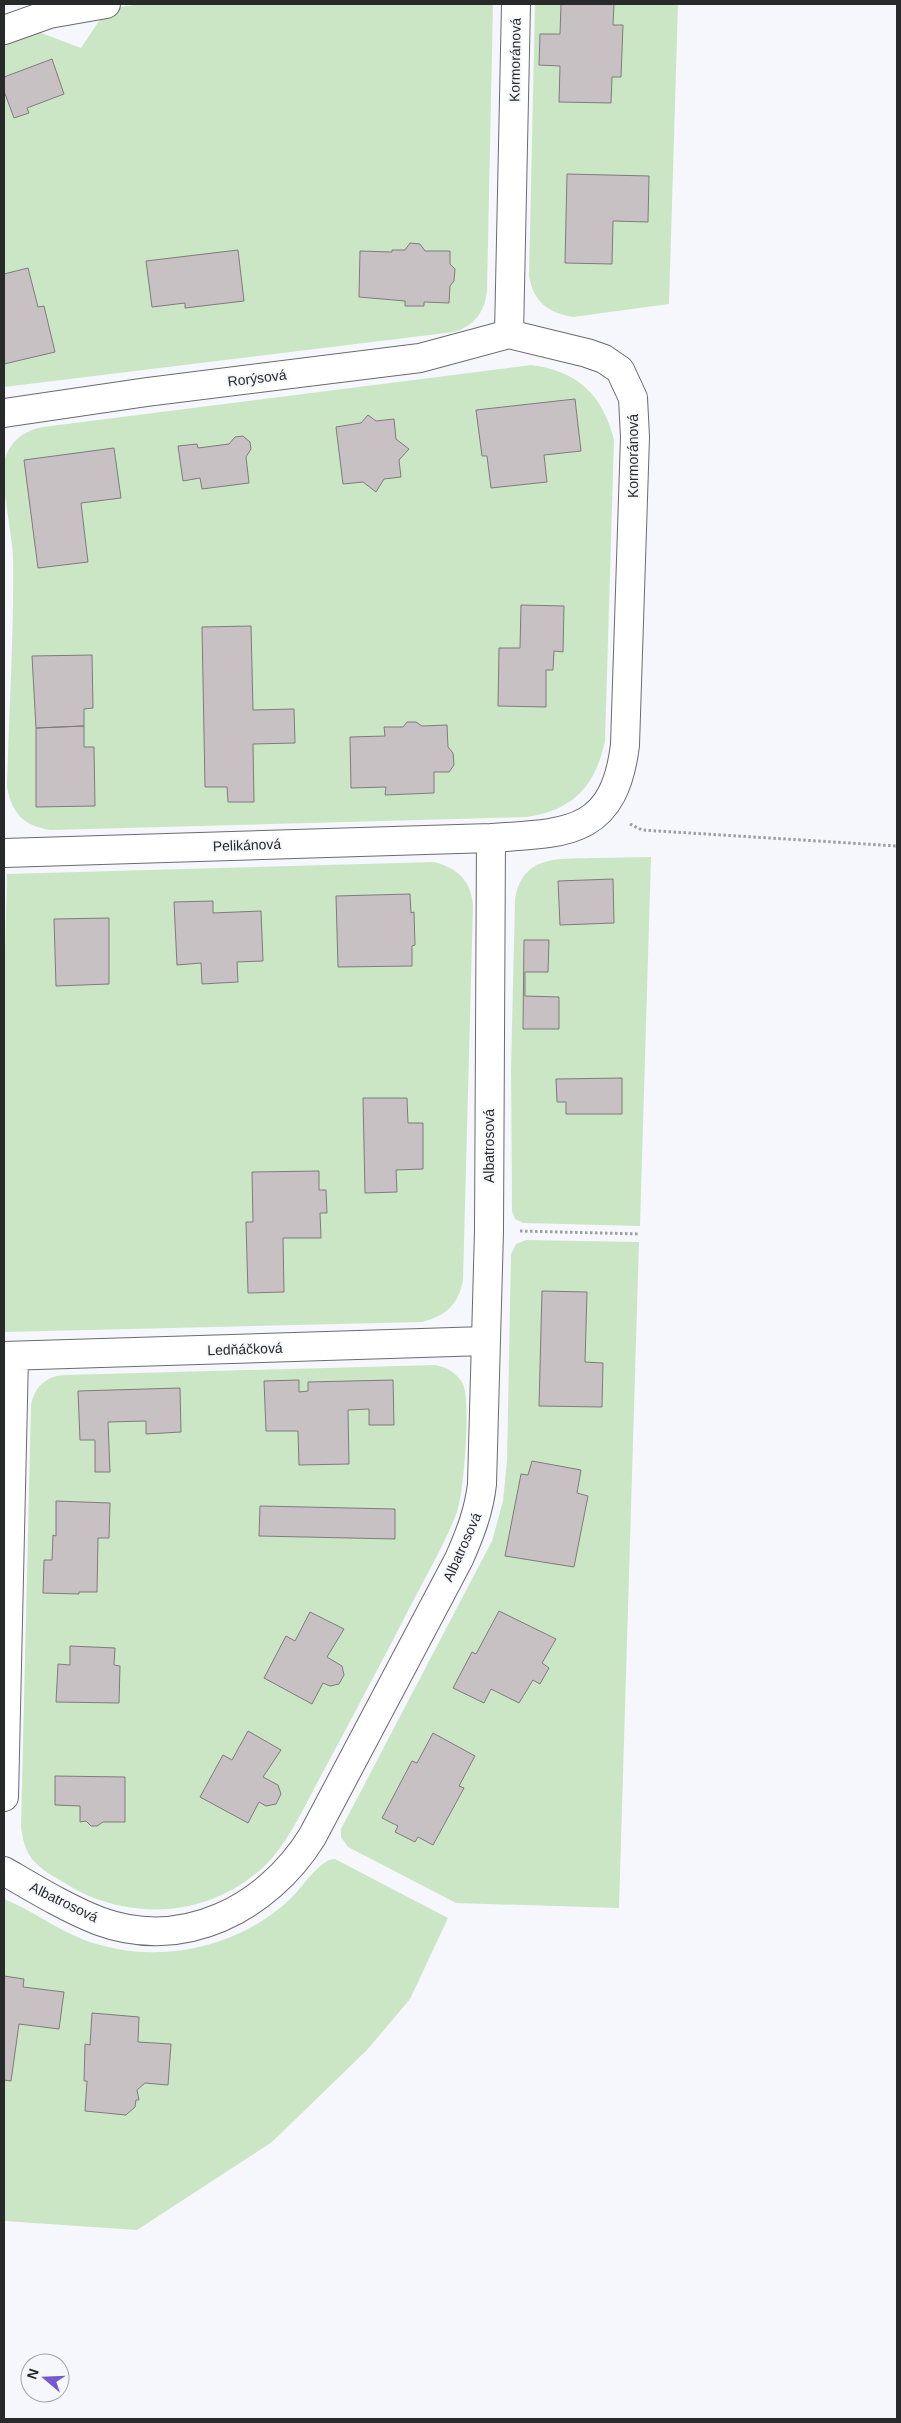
<svg xmlns="http://www.w3.org/2000/svg" width="901" height="2423" viewBox="0 0 901 2423" font-family="Helvetica,sans-serif">
  <style>
    .green { fill: #cbe6c5 }
    .building { fill: #c7c1c3; stroke: #807a7c }
    .lines { fill: none; stroke-linecap: round; stroke-linejoin: round }
    .street-casing { stroke: #6a6b70; stroke-width: 30 }
    .path { stroke: #9d9ea2; stroke-width: 3; stroke-dasharray: 2.5 2.5; stroke-linecap: butt }
    .street { stroke: #fff; stroke-width: 28 }
    .labels { text-anchor: middle; dominant-baseline: central; stroke-width: 4; stroke-linejoin: round; paint-order: stroke }
    .street-label { font-size: 14px; fill: #28292b; stroke: #f6f7fc }
  </style>
  <rect width="100%" height="100%" fill="#f6f7fc"/>
  <path class="green" d="M140 4H493L487 291C485 312 474 326 454 332L4 387V43L36 31 81 48 107 9Z
    M535 4H678L669 304 573 317C548 313 533 301 529 276Z
    M531 365C578 371 603 395 614 440L605 741C595 787 573 810 527 817L51 830C23 826 12 813 7 787 9 711 14 634 13 558 12 529 0 486 5 459 10 441 25 430 43 427Z
    M651 857 640 1226 523 1223 515 1219 512 1211 511 1069 515 900C522 855 557 859 593 858 613 858 632 857 651 857Z
    M434 862C458 868 471 881 473 905L463 1280C459 1304 446 1316 422 1322L4 1332V990L7 874Z
    M526 1240 639 1242 619 1908 456 1903 348 1847 341 1837V1829L492 1541 503 1501 507 1461 511 1254 516 1244Z
    M435 1365C447 1367 457 1373 463 1384 471 1401 464 1493 457 1512 447 1538 434 1562 421 1586 402 1622 384 1658 365 1693 349 1724 332 1755 316 1785 300 1815 285 1849 259 1871 211 1912 147 1920 89 1896 80 1892 71 1887 63 1882 36 1866 25 1859 21 1827L31 1406C34 1387 46 1376 65 1375Z
    M335 1859 448 1918 410 1999 367 2050 272 2142 137 2230 4 2221V1899C31 1910 55 1928 82 1939 151 1966 233 1951 288 1901 301 1890 319 1859 335 1859Z"/>
  <path class="building" d="M561 4H614L613 25H623L621 77H612L611 103 559 102 560 66 539 65 540 34H560Z
    M52 59 64 94 27 108 29 113 14 118 4 91V77Z
    M567 174 649 176 648 222 613 221 612 264 565 263Z
    M410 243 420 244 425 251H450V264L455 269 454 281 450 286 449 303 424 302V306H405V301L359 297 360 251 392 252V250H405Z
    M238 250 244 301 185 308V303L152 307 146 261Z
    M28 268 38 307 44 306 55 352 4 364V274Z
    M575 399 581 451 544 455 547 482 491 488 487 456H482L476 410Z
    M368 415 376 421 394 419 396 439 409 449 399 460 401 477 384 479 376 492 363 482 343 484 336 427 361 423Z
    M243 436 250 442 251 449 246 457 249 483 202 489 200 478 183 481 178 446 197 444 198 448 229 444 235 437Z
    M114 448 121 498 81 503 88 562 38 568 24 460Z
    M521 605 564 606 563 652 554 651 553 670H546V707L498 706 499 648H520Z
    M251 626 253 710 294 709 295 743 253 744 254 802H228L227 787H205L202 627Z
    M92 655 93 708 84 709V726L36 728 32 656Z
    M407 722H416L422 726 447 725 448 747 453 753 454 765 449 772H434V793L385 795 386 787 351 788 350 737 385 736 384 727H403Z
    M84 726V747H94L95 806 36 807V728Z
    M613 879 614 923 560 925 558 881Z
    M410 894 411 913 414 912 415 945 412 946V966L338 967 336 896Z
    M213 901V913L261 911 263 961 237 962 238 982 202 984 201 963 177 965 174 902Z
    M109 918V984L56 986 54 919Z
    M524 940H549L548 972H525V996L559 997V1029H523Z
    M622 1078V1114H566V1102H557L556 1079Z
    M363 1098H407L408 1123H423V1169L396 1170 397 1192 365 1193Z
    M319 1171V1190H326L327 1213H320L321 1238H283L284 1292 248 1293 246 1222H253L252 1172Z
    M542 1291 587 1292 585 1362 603 1363 602 1407 539 1406Z
    M299 1380V1392L308 1391V1382L393 1380 394 1425H369V1409L348 1410 349 1464 299 1465 298 1431H266L264 1381Z
    M180 1388 181 1432 146 1434V1421L108 1422 110 1472H95V1440H80L78 1391Z
    M532 1461 581 1470 577 1493 588 1496 574 1567 505 1556 521 1474 528 1475Z
    M56 1501 110 1503 109 1538H98L97 1592H79V1594L43 1593 44 1560H52L53 1535 56 1536Z
    M260 1506 395 1509V1539L259 1536Z
    M499 1611 556 1639 542 1663 549 1668 540 1684 533 1680 519 1703 491 1689 484 1703 453 1688 472 1652 476 1654Z
    M310 1612 344 1629 327 1657 342 1666 344 1675 339 1684 330 1686 323 1683 312 1704 264 1678 286 1636 295 1641Z
    M70 1646 115 1648 114 1665 120 1666 119 1703 56 1702 58 1664 70 1665Z
    M248 1731 281 1750 263 1777 278 1785 281 1794 276 1804 266 1806 259 1802 248 1823 200 1797 223 1755 232 1760Z
    M433 1733 475 1756 459 1786 464 1788 433 1845 418 1837 415 1842 395 1832 398 1826 382 1818 412 1761 417 1763Z
    M55 1776 125 1777V1822H103L97 1826H91L86 1821 80 1822V1806L55 1805Z
    M4 1976 24 1979 23 1987 64 1992 59 2029 19 2024 11 2081 4 2080Z
    M92 2013 139 2017 138 2042 171 2044 168 2085 145 2083 137 2090 139 2100H136L135 2107 126 2115 85 2111 87 2081H84L85 2044 90 2045Z"/>
  <g class="lines">
    <defs>
      <path id="street" d="M4 30 49 14 106 4
        M4 413 147 392 420 358 509 334
        M4 853 491 838C567 833 614 835 625 745L635 437 633 398 620 370 604 359 587 353 509 334 516 4
        M4 1356 485 1341
        M4 1797 14 1356
        M4 1871C35 1889 66 1908 99 1921 183 1952 267 1909 312 1837L459 1559C470 1534 479 1511 482 1484L489 1231 491 838"/>
    </defs>
    <use href="#street" class="street-casing"/>
    <path class="path" d="M630 824 642 830 897 846
      M520 1231 640 1234"/>
    <use href="#street" class="street"/>
  </g>
  <g class="labels">
    <g class="street-label">
      <text transform="translate(515 60) rotate(-89)">Kormoránová</text>
      <text transform="translate(257 378) rotate(-7)">Rorýsová</text>
      <text transform="translate(633 456) rotate(-90)">Kormoránová</text>
      <text transform="translate(247 845) rotate(-2)">Pelikánová</text>
      <text transform="translate(489 1146) rotate(-90)">Albatrosová</text>
      <text transform="translate(245 1349) rotate(-2)">Ledňáčková</text>
      <text transform="translate(462 1547) rotate(-66)">Albatrosová</text>
      <text transform="translate(64 1902) rotate(26)">Albatrosová</text>
    </g>
  </g>
  <rect width="901" height="2423" fill="none" stroke="#28292b" stroke-width="10"/>
  <g transform="translate(45 2378) rotate(289)"><circle r="24" fill="#f6f7fc" stroke="#a4a5a8"/>
  <path d="M0-4L9 19L0 12L-9 19Z" fill="#7559d3"/>
  <text y="-8" font-size="14" font-weight="bold" text-anchor="middle" fill="#28292b">N</text>
  </g>
</svg>
